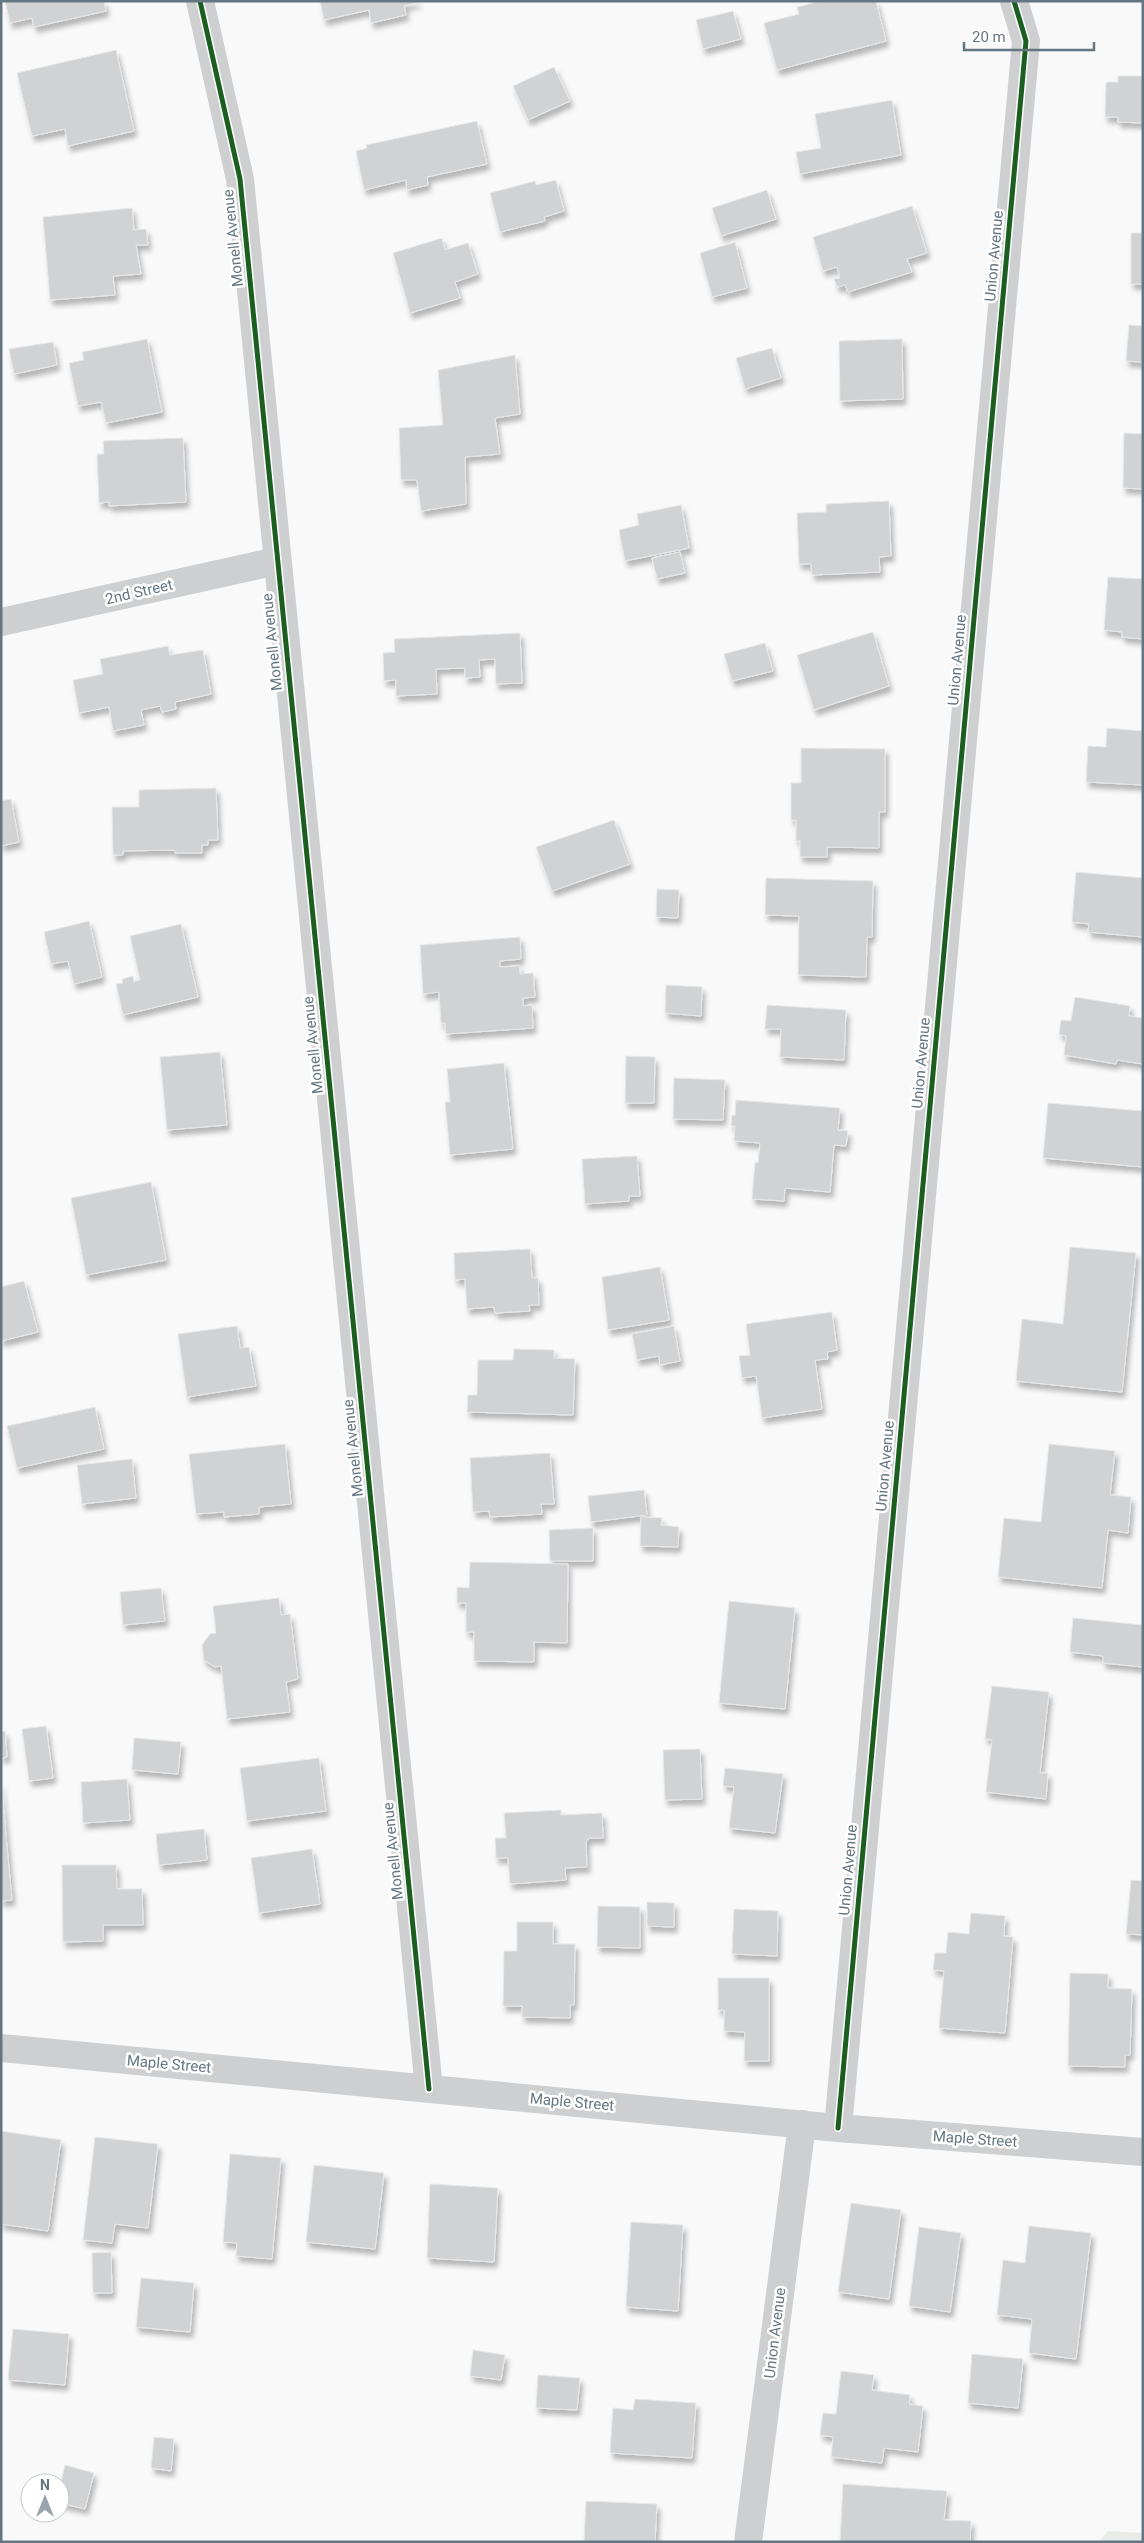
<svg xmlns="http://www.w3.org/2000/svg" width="1144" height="2543" viewBox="0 0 1144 2543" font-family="Roboto,sans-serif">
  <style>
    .green { fill: #e8ebe6 }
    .building { fill: #d0d2d3; stroke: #e8e8e8; filter: url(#shadow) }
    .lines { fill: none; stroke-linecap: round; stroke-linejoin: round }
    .minor { stroke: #cecfd0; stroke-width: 28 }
    .cycleway-casing { stroke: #fff; stroke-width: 8 }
    .cycleway { stroke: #1b5e20; stroke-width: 5 }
    .labels { text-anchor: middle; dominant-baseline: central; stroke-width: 5; stroke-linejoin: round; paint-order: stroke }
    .street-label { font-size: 15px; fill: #657683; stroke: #fff }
  </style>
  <defs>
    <filter id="shadow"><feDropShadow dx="3" dy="5.5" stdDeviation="2.5" flood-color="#0004"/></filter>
  </defs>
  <rect width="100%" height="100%" fill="#f9f9f9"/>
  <path class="green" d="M1108 2531 1143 2533V2542H1099Z"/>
  <path class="building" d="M5 1H104L106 11 34 27 32 18 10 23Z
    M320 1H418V2L404 6 406 15 371 23 369 10 324 20Z
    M821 1H876L886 41 777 70 764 23 799 14 797 7Z
    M733 11 741 39 703 49 696 20Z
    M116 50 134 131 68 146 65 129 32 136 17 73Z
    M554 67 570 101 528 120 513 86Z
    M1118 76H1143V123L1118 122V117H1105L1106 82H1118Z
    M892 100 901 155 800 174 796 152 821 148 815 114Z
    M477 121 487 164 427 177 428 185 407 190 406 180 364 190 356 151 367 148 366 145Z
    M556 180 564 211 544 217 545 221 500 232 490 193 535 181 536 185Z
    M767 190 776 219 721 236 712 208Z
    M912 206 927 253 907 259 912 272 848 292 845 285 837 287 834 279 840 278 837 267 823 271 813 237Z
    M132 208 134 230 146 229 148 245H136L141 274 113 276 115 295 50 300 43 217Z
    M1131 233H1143V284H1131Z
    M442 238 445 250 468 243 478 274 455 282 460 298 410 313 393 253Z
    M735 242 747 288 712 297 700 253Z
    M1129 325 1143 326V365L1141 362 1126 361Z
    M147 339 162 412 106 423 101 402 78 406 69 363 84 360 82 352Z
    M902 339 903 399 840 401 839 341Z
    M53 342 57 365 14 374 9 349Z
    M772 348 781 378 745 389 736 358Z
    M515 355 520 414 495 418 500 454 465 457 466 504 421 511 417 480H401L399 428 443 425 438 370Z
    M1124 433 1143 434V489L1123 488Z
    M183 438 186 502 109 506V502L99 503 97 454H104L103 441Z
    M889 501 891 556 879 557 880 572 812 575 811 564H799L797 513 826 512V504Z
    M681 505 689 548 625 561 619 530 639 525 637 514Z
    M680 552 685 573 657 579 652 558Z
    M1108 577 1143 579V639L1122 637V632L1104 630Z
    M873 632 889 686 814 710 797 655Z
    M520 633 522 683 496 684 495 659 479 660 480 677 465 678V668L436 669 437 694 396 696V680L384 681 383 653 395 652 394 639Z
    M765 643 773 671 732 681 724 654Z
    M168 646 170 655 203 650 211 694 175 702 176 709 162 712 160 706 141 710 144 725 113 731 109 707 79 713 73 680 103 674 100 659Z
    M1107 728 1143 731V785L1086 782 1088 746 1106 747Z
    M801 748 885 749V812H879V848L827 847V857H800V841H796V820H791V783H801Z
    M216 788 218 840H208V845H202V853H175L174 850 123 851V855H113L112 807H139V790Z
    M11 799 19 842 1 846V801Z
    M614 820 630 864 552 891 536 847Z
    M1076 872 1143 878V937L1088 932 1089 924 1072 922Z
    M766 878 873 881 872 937H867L866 977 798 975 799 916 765 915Z
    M657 889 679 890 678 918 656 917Z
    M89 921 102 977 74 984 68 961 51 964 44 932Z
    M181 924 198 997 123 1015 116 984 123 983 122 979 133 976 134 982 140 980 130 936Z
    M520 937 521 959 500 961V967L519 966 520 974 533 973 535 997 523 998V1006L532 1005 533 1028 446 1034 445 1023H441L439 992 423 994 420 945Z
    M666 985 702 987 701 1016 665 1013Z
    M1075 997 1130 1006 1129 1016 1143 1018V1064L1117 1060 1116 1064 1064 1055 1066 1036 1059 1034 1061 1020 1071 1021Z
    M767 1005 846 1010 844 1060 780 1057 781 1029H765Z
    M220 1052 227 1125 167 1130 160 1057Z
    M626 1056 655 1057 654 1103H625Z
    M504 1063 513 1149 450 1155 445 1102H450L447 1069Z
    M674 1078 725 1080 723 1120 673 1119Z
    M736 1100 840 1108 838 1130 848 1131 846 1146 834 1145 830 1192 785 1188 784 1201 752 1199 755 1162 758 1163 760 1143 734 1141 735 1126H731L732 1115 735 1116Z
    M1048 1103 1143 1111V1167L1043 1158Z
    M637 1156 640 1196H629V1201L585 1204 582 1159Z
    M151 1182 166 1260 86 1275 71 1198Z
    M1070 1247 1136 1253 1122 1392 1016 1381 1022 1319 1063 1324Z
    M530 1249 532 1278H538L539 1305H529L530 1311 495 1313 494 1307 467 1309 465 1279 455 1280 454 1253Z
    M660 1267 669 1320 608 1330 602 1277Z
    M24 1281 38 1332 1 1341V1287Z
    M832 1312 837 1350 827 1352 828 1359 815 1360 822 1409 762 1418 756 1376 742 1378 739 1356 750 1355 746 1324Z
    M237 1326 240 1348 249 1347 256 1386 187 1397 178 1334Z
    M674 1326 680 1361 660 1365 659 1356 637 1360 632 1334Z
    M514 1349 554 1350V1358L575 1359 573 1415 467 1412 468 1395H477L478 1360H513Z
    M95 1407 104 1449 17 1468 7 1426Z
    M285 1444 291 1504 259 1507V1514L224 1517V1512L196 1514 189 1454Z
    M1049 1444 1115 1451 1110 1495 1131 1497 1128 1533 1108 1530 1102 1588 998 1577 1004 1518 1041 1522Z
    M550 1453 554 1504H541L542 1514 490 1517 489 1511 473 1512 470 1458Z
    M132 1459 136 1498 82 1504 77 1465Z
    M644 1490 647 1515 591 1522 588 1496Z
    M641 1517 662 1518 661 1525 679 1527 678 1547 640 1546Z
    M593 1528V1561H550L549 1530Z
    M470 1562 568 1564 567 1643 534 1642V1662L474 1661V1632H466V1603H457V1587L469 1588Z
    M161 1588 165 1621 123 1625 120 1592Z
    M279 1598 281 1615 290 1614 298 1679 286 1682 290 1712 227 1719 221 1666 215 1667 204 1660 202 1645 210 1634 216 1633 213 1606Z
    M729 1601 795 1608 785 1709 719 1703Z
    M1073 1618 1143 1625V1667L1103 1663V1656L1070 1652Z
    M992 1686 1049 1692 1040 1773H1048L1046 1799 986 1792 992 1740 985 1739Z
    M46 1726 53 1778 29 1781 22 1729Z
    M5 1731 7 1757 1 1758V1732Z
    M134 1738 181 1742 178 1774 132 1770Z
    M700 1749 702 1799 665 1800 663 1750Z
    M319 1758 326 1811 247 1821 240 1768Z
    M725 1768 783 1774 775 1833 729 1828 734 1787 723 1786Z
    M127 1779 130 1820 83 1823 81 1782Z
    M1 1783 12 1900 1 1901Z
    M561 1810V1815L602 1813 603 1838H589L586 1842 587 1867 565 1868 566 1880 510 1884 508 1858H496L495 1838H506L504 1813Z
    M204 1829 207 1860 159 1865 156 1834Z
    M312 1849 320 1904 259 1913 251 1858Z
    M62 1865H116L117 1889H142L143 1925H103V1941L63 1942Z
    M1131 1880 1143 1881V1935L1126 1934Z
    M647 1902 674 1903V1927L647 1926Z
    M598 1906 640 1907V1948L597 1947Z
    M734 1909 778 1911 777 1956 732 1954Z
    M971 1913 1005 1916 1004 1936 1013 1937 1005 2033 939 2028 944 1971 933 1970 935 1953H946L948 1932 969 1934Z
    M517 1922H553V1944H575L574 2005H570V2018L522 2017V2006H503L504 1951H517Z
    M1070 1973 1108 1974V1988L1132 1989 1130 2055H1125V2067L1068 2066Z
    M718 1978H769V2061H744L745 2032 724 2031V2010H718Z
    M1 2131 61 2140 48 2231 1 2224Z
    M95 2137 158 2144 148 2228 115 2224 112 2243 83 2240Z
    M230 2154 281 2158 272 2259 236 2256 237 2243 223 2242Z
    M314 2165 384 2173 375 2249 306 2242Z
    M430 2184 498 2188 494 2262 427 2258Z
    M851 2203 901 2210 889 2299 838 2292Z
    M631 2222 683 2225 678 2311 626 2307Z
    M1029 2226 1091 2233 1076 2359 1029 2353 1032 2319 997 2315 1003 2260 1025 2263Z
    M919 2227 961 2233 950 2312 909 2306Z
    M111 2252 112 2293H93L92 2253Z
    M141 2278 194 2283 190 2332 136 2327Z
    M13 2329 69 2334 65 2385 8 2380Z
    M473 2350 505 2355 501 2380 470 2376Z
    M972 2354 1023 2359 1018 2408 968 2403Z
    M841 2371 874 2375 872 2390 910 2395 909 2404 923 2406 918 2452 884 2448 882 2463 831 2457 833 2437 820 2435 823 2413 836 2414Z
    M538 2375 580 2378 577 2410 536 2408Z
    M635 2399 696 2403 692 2458 610 2453 613 2408 633 2410Z
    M154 2437 174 2439 171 2471 151 2468Z
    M65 2465 94 2473 85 2509 60 2503V2486Z
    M843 2484 947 2491 944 2520 971 2521 970 2542H840Z
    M586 2501 657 2504 655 2542H584Z"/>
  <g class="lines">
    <path class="minor" d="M200 1 240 179 429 2089
      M1 622 277 561
      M1 2048 838 2128 1143 2152
      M838 2128 1026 41 1014 1
      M748 2542 802 2124"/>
    <defs>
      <path id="cycleway" d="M200 1 240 179 429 2089
        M838 2128 1026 41 1014 1"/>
    </defs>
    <use href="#cycleway" class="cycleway-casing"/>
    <use href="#cycleway" class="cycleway"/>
  </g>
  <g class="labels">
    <g class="street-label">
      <text transform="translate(233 238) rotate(-96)">Monell Avenue</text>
      <text transform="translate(994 256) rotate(-85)">Union Avenue</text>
      <text transform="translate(139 592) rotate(-13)">2nd Street</text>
      <text transform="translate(272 642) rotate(-96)">Monell Avenue</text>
      <text transform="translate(957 660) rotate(-85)">Union Avenue</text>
      <text transform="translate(313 1045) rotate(-96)">Monell Avenue</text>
      <text transform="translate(921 1063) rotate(-85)">Union Avenue</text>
      <text transform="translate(353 1448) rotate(-96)">Monell Avenue</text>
      <text transform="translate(885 1466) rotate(-85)">Union Avenue</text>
      <text transform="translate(393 1851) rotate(-96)">Monell Avenue</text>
      <text transform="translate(848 1870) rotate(-85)">Union Avenue</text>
      <text transform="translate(169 2064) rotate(5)">Maple Street</text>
      <text transform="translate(572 2102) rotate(5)">Maple Street</text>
      <text transform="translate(975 2139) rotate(4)">Maple Street</text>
      <text transform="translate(775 2333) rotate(-83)">Union Avenue</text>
    </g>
  </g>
  <rect width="1144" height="2543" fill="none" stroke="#657683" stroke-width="5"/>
  <g transform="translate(45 2498)"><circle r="24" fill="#ffffff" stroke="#c1c8cd"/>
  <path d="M0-4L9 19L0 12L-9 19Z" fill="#99a4ac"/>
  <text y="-8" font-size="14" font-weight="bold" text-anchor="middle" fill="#657683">N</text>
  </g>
  <path d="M964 42v8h130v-8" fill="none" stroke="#657683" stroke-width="2.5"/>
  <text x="972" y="42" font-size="15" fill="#657683" stroke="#ffffff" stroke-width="4" paint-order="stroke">20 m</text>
</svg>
